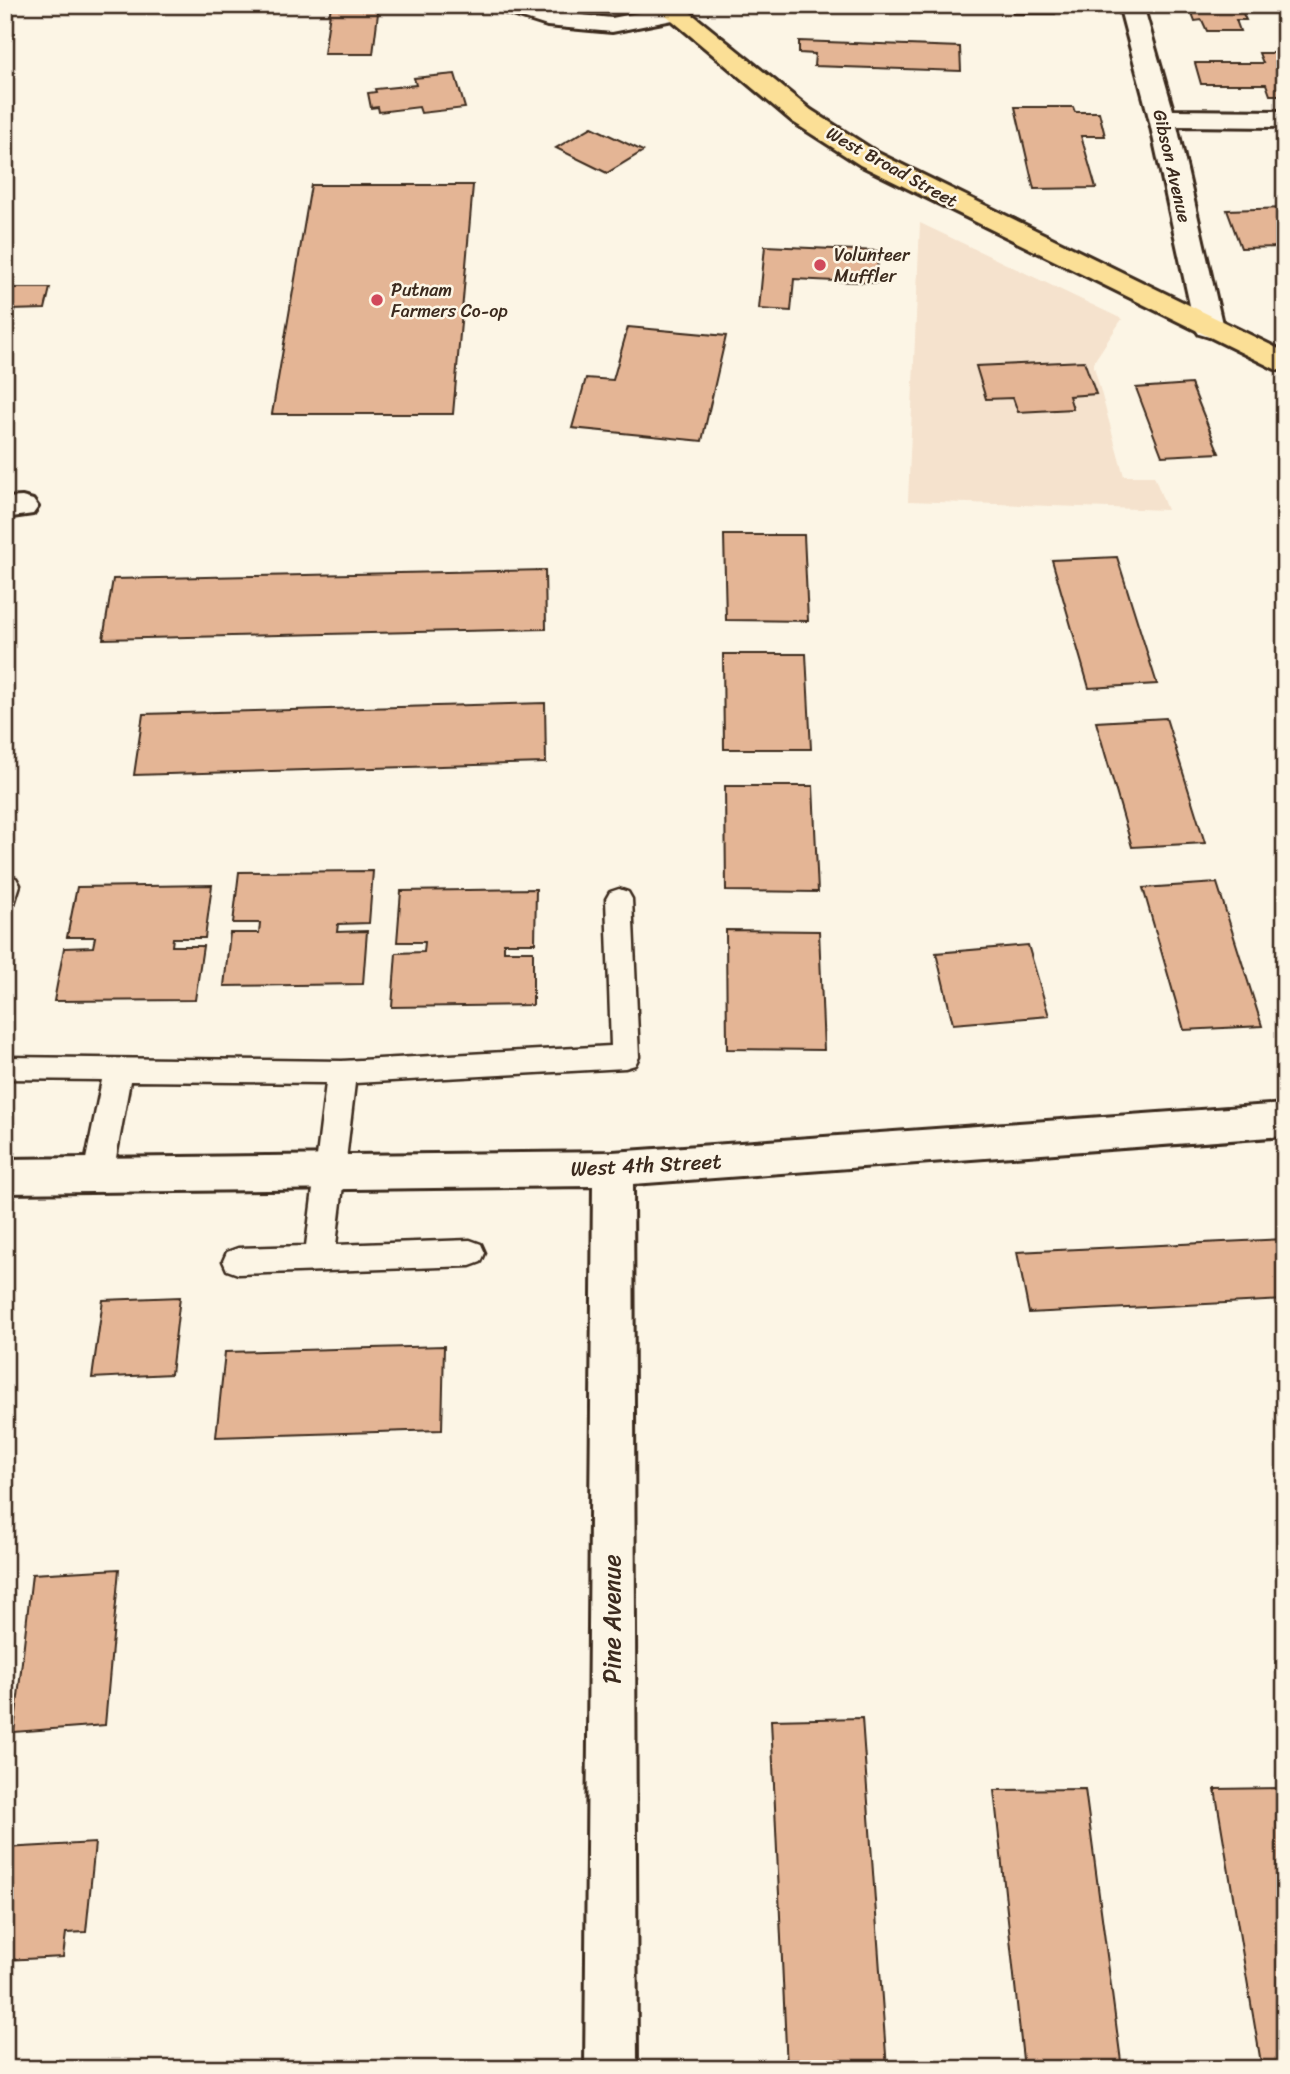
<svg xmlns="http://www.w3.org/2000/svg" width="1290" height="2074" viewBox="0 0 1290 2074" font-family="Sriracha,sans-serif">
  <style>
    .built { fill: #f5e2cd }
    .building { fill: #e4b595; stroke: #3b2a1e; stroke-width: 2 }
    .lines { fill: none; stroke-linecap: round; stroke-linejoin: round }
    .lane-casing { stroke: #3b2a1e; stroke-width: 5 }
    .street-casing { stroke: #3b2a1e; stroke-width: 6 }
    .secondary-casing { stroke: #3b2a1e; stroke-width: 6 }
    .primary-casing { stroke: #3b2a1e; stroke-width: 6 }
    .lane { fill: #fcf5e5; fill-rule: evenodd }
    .street { fill: #fcf5e5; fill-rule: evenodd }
    .secondary { fill: #fcf5e5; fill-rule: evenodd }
    .primary { fill: #fbdf96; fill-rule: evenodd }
    .poi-dot { fill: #d1495b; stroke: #fcf5e5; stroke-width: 2.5 }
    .labels { text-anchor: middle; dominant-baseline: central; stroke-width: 5; stroke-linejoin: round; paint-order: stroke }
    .far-street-label { font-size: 18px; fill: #3b2a1e; stroke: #fcf5e5 }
    .far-poi-label { font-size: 18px; fill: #3b2a1e; stroke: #fcf5e5; text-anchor: start }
    .street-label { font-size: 21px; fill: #3b2a1e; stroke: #fcf5e5 }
    .near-street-label { font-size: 24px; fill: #3b2a1e; stroke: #fcf5e5 }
  </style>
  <rect width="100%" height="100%" fill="#fcf5e5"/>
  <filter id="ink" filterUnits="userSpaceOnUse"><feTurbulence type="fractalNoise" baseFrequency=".0143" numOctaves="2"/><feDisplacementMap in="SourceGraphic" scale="14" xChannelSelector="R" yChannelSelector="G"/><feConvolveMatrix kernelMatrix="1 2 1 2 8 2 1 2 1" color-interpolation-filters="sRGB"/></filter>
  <g filter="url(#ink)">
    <path class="built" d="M920 223 1122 319 1093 363 1124 476H1154L1167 510 908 501Z"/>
    <path class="building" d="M331 5H379L373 54H324Z
      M1011 5H1064V6H1053L1055 14H1013Z
      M1189 5H1239L1246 20H1236L1240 31H1207L1202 20 1195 21Z
      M799 41 960 47 961 71 814 66 815 54 799 53Z
      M1259 53H1285V95H1270L1266 84H1201L1195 63H1263Z
      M455 74 465 108 421 113 419 107 379 112 378 107 371 108 368 93 376 92 375 89 416 85 414 78Z
      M1015 107H1073L1075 112H1099L1105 136H1081L1096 188 1034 189Z
      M592 127 643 151 607 173 556 148Z
      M311 185H473L453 414H272Z
      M1285 208V247L1241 248 1227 210Z
      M765 246 878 251 877 283 794 279 791 311 759 309Z
      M5 288H50L45 309 10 310 5 328Z
      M628 327 726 336 702 441 572 428 586 378 613 380Z
      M1084 361 1096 394 1069 396 1073 409 1018 412 1013 398 986 399 976 366Z
      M1191 384 1219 453 1162 456 1136 388Z
      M724 535H804L808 621 726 620Z
      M1117 557 1157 684 1089 688 1052 560Z
      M545 570 546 629 103 639 113 579Z
      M723 654H806L811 749H724Z
      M545 703 546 763 134 775 143 714Z
      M1166 718 1205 843 1132 847 1096 722Z
      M725 786H813L818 892 726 891Z
      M373 871 369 923 338 924 337 932 367 931 363 984 224 986 230 933H259L260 923H233L239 872Z
      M1217 883 1262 1026 1184 1030 1143 888Z
      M212 885 205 938H173L172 946H203L195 1000 54 1001 64 948 93 947 95 937H67L77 887Z
      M536 889 535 943H504V951H533V1005L392 1007 396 953 424 952 425 942H397L401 891Z
      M726 930 819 931 824 1050 727 1049Z
      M1028 945 1049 1016 953 1024 936 953Z
      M1285 1239V1300L1029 1313 1017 1252Z
      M180 1297 171 1374 92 1378 103 1300Z
      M444 1346 442 1430 216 1437 225 1352Z
      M119 1569 105 1725 14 1732 32 1574Z
      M862 1718 887 2069H787L771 1720Z
      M1285 1788V2069H1262L1215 1789Z
      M1085 1789 1122 2069H1024L994 1790Z
      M95 1843 86 1932 66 1933 63 1957 5 1960V1848Z"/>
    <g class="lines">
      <defs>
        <path id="lane" d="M7 875 16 878 20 885 14 904 5 907Z
          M619 889 628 892 632 899 639 1057 635 1065 625 1068 355 1083 336 1245 470 1240 481 1244 485 1253 481 1262 470 1266 238 1274 227 1270 223 1261 227 1252 238 1248 306 1246 326 1083 130 1081 113 1174 108 1183 98 1186 88 1183 83 1174 102 1080 5 1079V1057L342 1061 611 1046 606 899 610 892Z"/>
        <path id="street" d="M1119 5H1143L1173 110 1285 111V127L1177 126 1223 328 1219 334 1209 337 1199 334 1195 328 1149 118Z
          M22 497 33 500 38 507 33 514 5 518V498Z
          M1285 1104V1136L633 1184 637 2069H585L593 1186 5 1193V1159L613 1152Z"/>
        <path id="secondary" d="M494 5H531L550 12 612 18 674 6 683 8 686 13 683 18 612 32 547 26 497 10Z"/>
        <path id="primary" d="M654 5H681L811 110 878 153 1285 352V372L1275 369 860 165 793 122Z"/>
      </defs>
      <use href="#lane" class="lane-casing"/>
      <use href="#street" class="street-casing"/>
      <use href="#secondary" class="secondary-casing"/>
      <use href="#primary" class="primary-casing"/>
      <use href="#lane" class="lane"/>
      <use href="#street" class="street"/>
      <use href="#secondary" class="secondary"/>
      <use href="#primary" class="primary"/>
    </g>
  </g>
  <g class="poi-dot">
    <circle cx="820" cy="265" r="7"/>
    <circle cx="377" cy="300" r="7"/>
  </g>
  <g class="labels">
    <g class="far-street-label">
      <text transform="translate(1172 166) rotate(77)">Gibson Avenue</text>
      <text transform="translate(892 167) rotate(29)">West Broad Street</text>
    </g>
    <g class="far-poi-label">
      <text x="834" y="255">Volunteer<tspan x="834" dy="21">Muffler</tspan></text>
      <text x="391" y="290">Putnam<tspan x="391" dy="21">Farmers Co-op</tspan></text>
    </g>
    <g class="street-label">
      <text transform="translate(646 1165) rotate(-3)">West 4th Street</text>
    </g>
    <g class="near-street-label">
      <text transform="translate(612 1619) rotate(-90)">Pine Avenue</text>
    </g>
  </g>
  <rect width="1290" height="2074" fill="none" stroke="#fcf5e5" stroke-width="28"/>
  <rect x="14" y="14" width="1262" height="2046" fill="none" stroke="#3b2a1e" stroke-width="2.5" filter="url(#ink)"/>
</svg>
